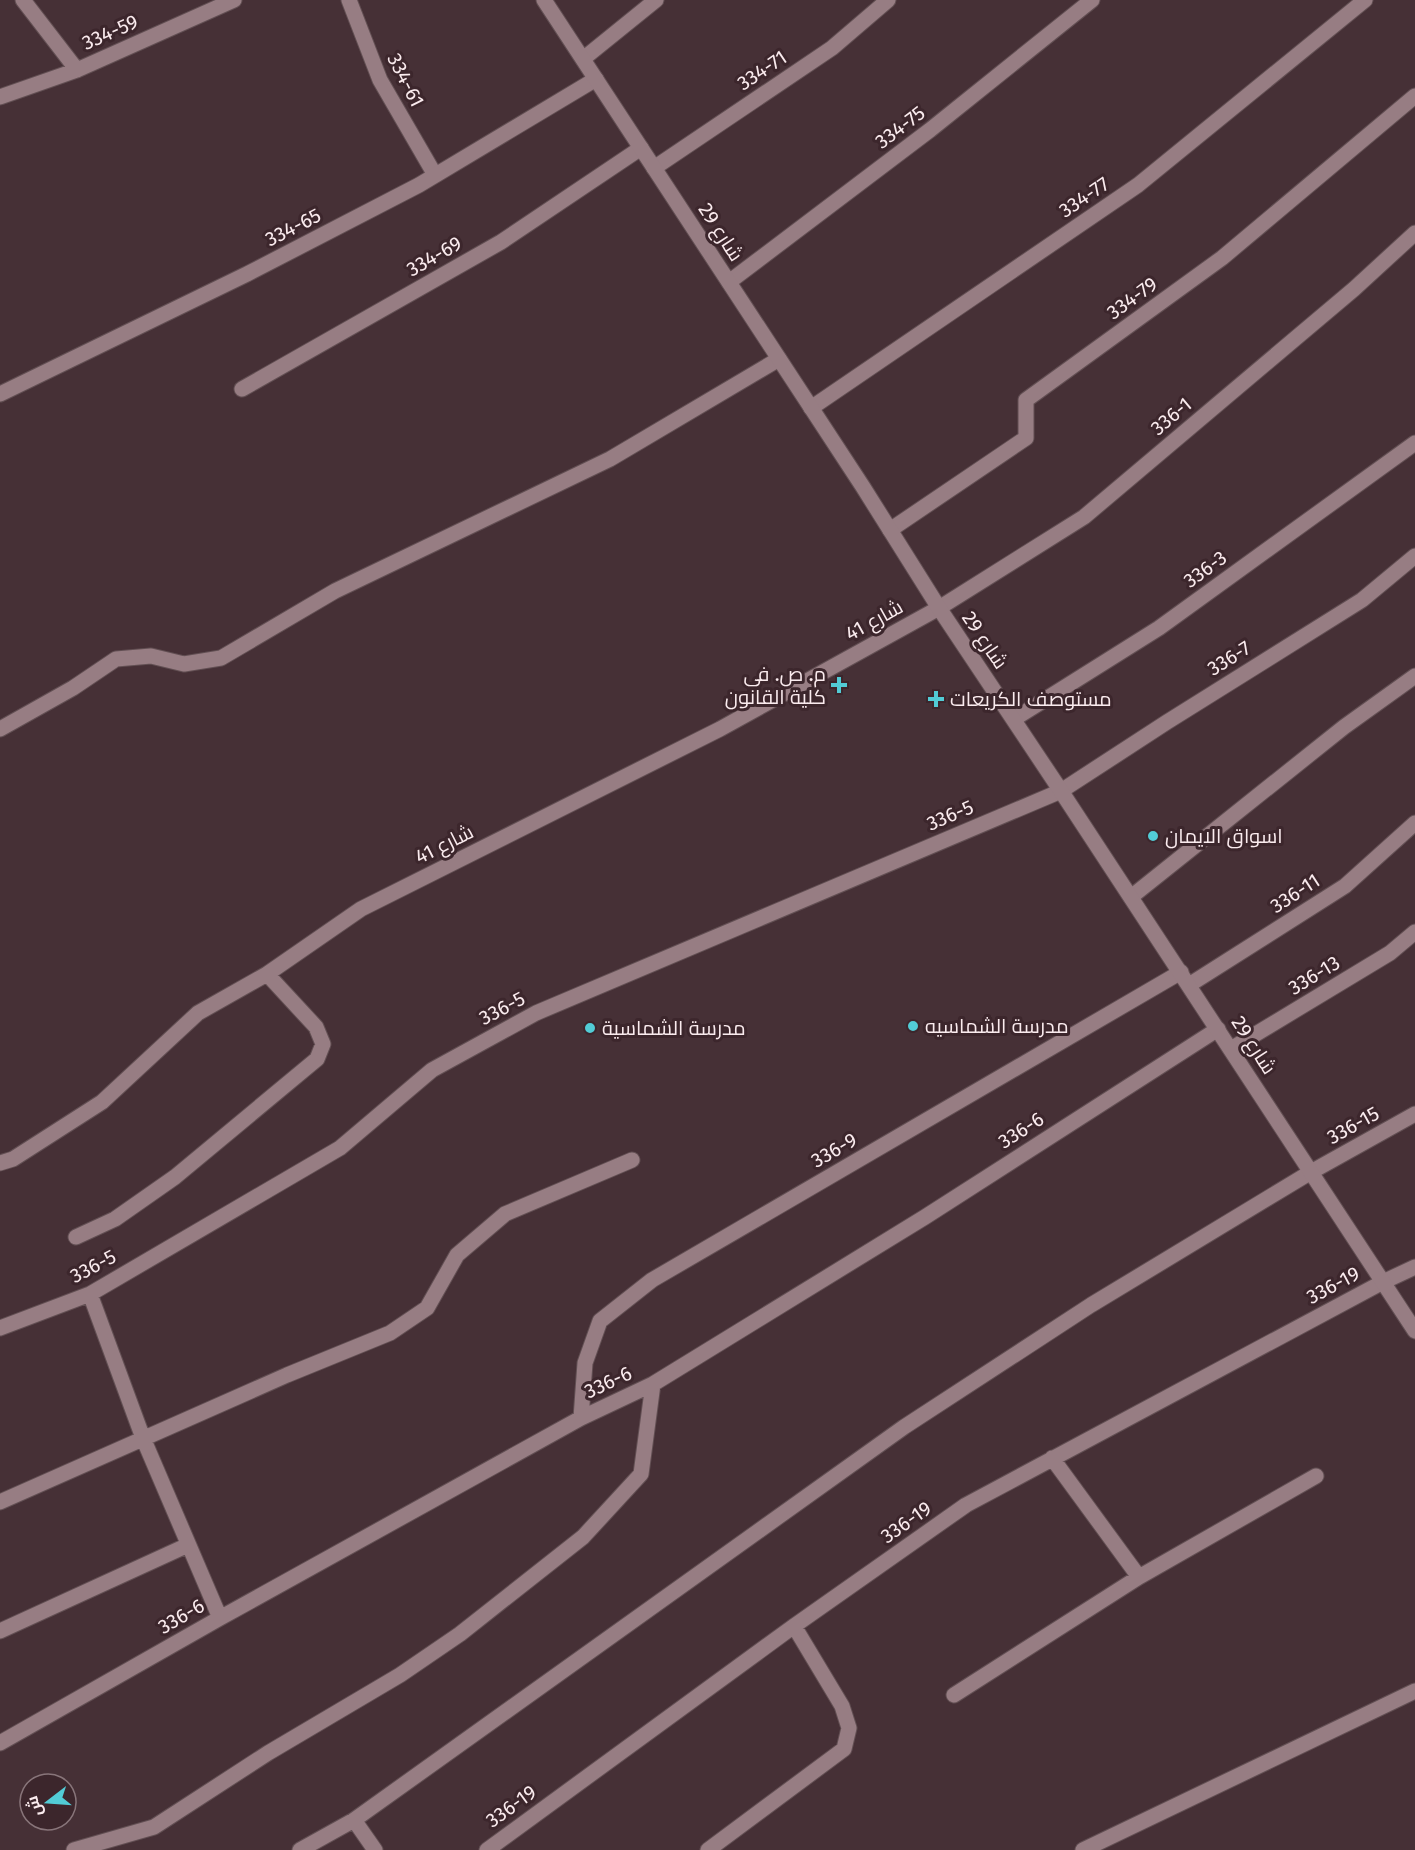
<svg xmlns="http://www.w3.org/2000/svg" width="1415" height="1850" viewBox="0 0 1415 1850" font-family="'Fira Sans',Cairo,sans-serif">
  <style>
    .lines { fill: none; stroke-linecap: round; stroke-linejoin: round }
    .service-casing { stroke: #624f53; stroke-width: 17 }
    .minor-casing { stroke: #624f53; stroke-width: 17 }
    .tertiary-casing { stroke: #624f53; stroke-width: 17 }
    .service { stroke: #977d83; stroke-width: 15 }
    .minor { stroke: #977d83; stroke-width: 15 }
    .tertiary { stroke: #977d83; stroke-width: 15 }
    .poi-dot { fill: #52ccd6; stroke: #3c262c; stroke-width: 2 }
    .labels { text-anchor: middle; dominant-baseline: central; stroke-width: 6; stroke-linejoin: round; paint-order: stroke }
    .street-label { font-size: 20px; fill: #faebee; stroke: #3c262c }
    .poi-label { font-size: 20px; fill: #faebee; stroke: #3c262c; text-anchor: start }
  </style>
  <rect width="100%" height="100%" fill="#463036"/>
  <g class="lines">
    <defs>
      <path id="service" d="M349 0 380 80 435 175
        M654 168 832 48 888 0
        M729 282 930 130 1092 0
        M242 389 501 242 641 148
        M811 408 1138 185 1365 0
        M890 530 1026 438V400L1222 258 1415 96"/>
      <path id="minor" d="M23 0 77 70
        M583 59 656 0
        M0 97 77 70 234 0
        M0 394 247 274 419 185 596 79
        M1014 719 1159 628 1415 443
        M0 729 73 688 116 659 151 656 184 664 221 658 335 591 610 459 779 359
        M1131 897 1344 727 1415 676
        M1189 985 1345 886 1415 823
        M1231 1049 1390 953 1415 932
        M0 1163 13 1159 102 1102 198 1013 267 974 361 909 720 729 939 608 1084 517 1354 289 1415 233
        M76 1237 115 1219 175 1177 317 1059 323 1044 316 1027 267 974
        M90 1294 143 1438 220 1618
        M0 1328 90 1294 340 1148 432 1070 536 1013 1061 791 1167 722 1362 600 1415 556
        M581 1418 585 1363 600 1321 652 1280 1181 972
        M1052 1458 1139 1577
        M0 1502 287 1375 390 1333 427 1308 457 1255 505 1214 632 1160
        M0 1631 188 1545
        M954 1695 1139 1577 1316 1476
        M0 1743 220 1618 581 1418 653 1384 925 1217 1218 1029
        M354 1820 375 1850
        M74 1850 154 1827 268 1753 400 1675 460 1634 583 1537 641 1474 653 1384
        M300 1850 354 1820 904 1427 1091 1305 1311 1172 1415 1114
        M487 1850 794 1626 966 1505 1383 1282 1415 1267
        M708 1850 844 1749 849 1728 842 1706 794 1626
        M1083 1850 1415 1691"/>
      <path id="tertiary" d="M544 0 863 487 939 608 1061 791 1415 1331"/>
    </defs>
    <use href="#service" class="service-casing"/>
    <use href="#minor" class="minor-casing"/>
    <use href="#tertiary" class="tertiary-casing"/>
    <use href="#service" class="service"/>
    <use href="#minor" class="minor"/>
    <use href="#tertiary" class="tertiary"/>
  </g>
  <g class="poi-dot">
    <path d="M836 676h6v6h6v6h-6v6h-6v-6h-6v-6h6z"/>
    <path d="M933 690h6v6h6v6h-6v6h-6v-6h-6v-6h6z"/>
    <circle cx="1153" cy="836" r="6"/>
    <circle cx="913" cy="1026" r="6"/>
    <circle cx="590" cy="1028" r="6"/>
  </g>
  <g class="labels">
    <g class="street-label">
      <text transform="translate(110 32) rotate(-24)">334-59</text>
      <text transform="translate(762 70) rotate(-34)">334-71</text>
      <text transform="translate(406 80) rotate(63)">334-61</text>
      <text transform="translate(900 127) rotate(-37)">334-75</text>
      <text transform="translate(1084 197) rotate(-34)">334-77</text>
      <text transform="translate(293 227) rotate(-27)">334-65</text>
      <text transform="translate(721 232) rotate(57)">شارع 29</text>
      <text transform="translate(434 256) rotate(-30)">334-69</text>
      <text transform="translate(1132 298) rotate(-36)">334-79</text>
      <text transform="translate(1171 416) rotate(-40)">336-1</text>
      <text transform="translate(1205 569) rotate(-36)">336-3</text>
      <text transform="translate(874 620) rotate(-29)">شارع 41</text>
      <text transform="translate(985 640) rotate(56)">شارع 29</text>
      <text transform="translate(1229 658) rotate(-32)">336-7</text>
      <text transform="translate(950 815) rotate(-23)">336-5</text>
      <text transform="translate(444 844) rotate(-27)">شارع 41</text>
      <text transform="translate(1295 893) rotate(-33)">336-11</text>
      <text transform="translate(1314 975) rotate(-31)">336-13</text>
      <text transform="translate(502 1008) rotate(-28)">336-5</text>
      <text transform="translate(1254 1045) rotate(57)">شارع 29</text>
      <text transform="translate(1353 1125) rotate(-29)">336-15</text>
      <text transform="translate(1021 1130) rotate(-33)">336-6</text>
      <text transform="translate(834 1150) rotate(-30)">336-9</text>
      <text transform="translate(93 1266) rotate(-28)">336-5</text>
      <text transform="translate(1333 1285) rotate(-28)">336-19</text>
      <text transform="translate(608 1382) rotate(-25)">336-6</text>
      <text transform="translate(906 1522) rotate(-35)">336-19</text>
      <text transform="translate(181 1616) rotate(-30)">336-6</text>
      <text transform="translate(511 1806) rotate(-36)">336-19</text>
    </g>
    <g class="poi-label">
      <text x="826" y="674" text-anchor="end">م. ص. في<tspan x="826" dy="23">كلية القانون</tspan></text>
      <text x="950" y="699">مستوصف الكريعات</text>
      <text x="1165" y="836">اسواق الايمان</text>
      <text x="925" y="1026">مدرسة الشماسيه</text>
      <text x="602" y="1028">مدرسة الشماسية</text>
    </g>
  </g>
  <g transform="translate(48 1802) rotate(253)"><circle r="28" fill="#3c262c" stroke="#88757a" stroke-width="1.5"/>
  <path d="M0-4.5L10 22L0 15L-10 22Z" fill="#52ccd6"/>
  <text y="-9" font-size="16" font-weight="bold" text-anchor="middle" fill="#faebee">ش</text>
  </g>
</svg>
